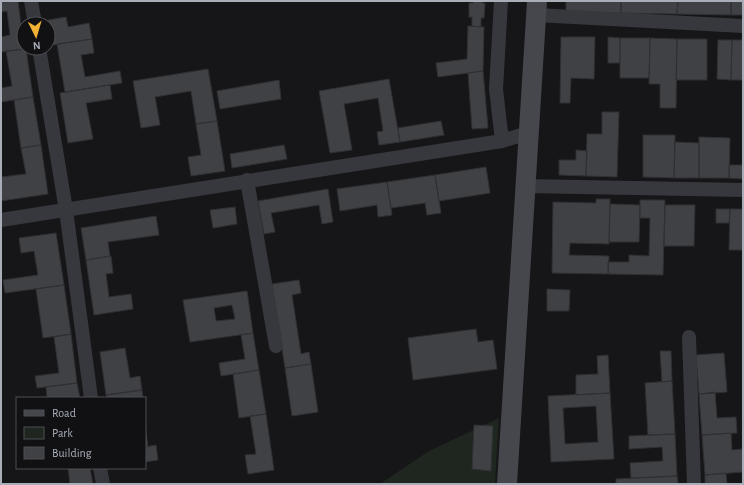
<svg xmlns="http://www.w3.org/2000/svg" width="744" height="485" viewBox="0 0 744 485" font-family="'Alegreya Sans',sans-serif">
  <style>
    .green { fill: #1e261f }
    .building { fill: #404145; stroke: #303034; fill-rule: evenodd }
    .lines { fill: none; stroke-linecap: round; stroke-linejoin: round }
    .street { stroke: #37383d; stroke-width: 14 }
    .secondary { stroke: #45474d; stroke-width: 20 }
  </style>
  <rect width="100%" height="100%" fill="#161618"/>
  <path class="green" d="M499 418 495 484H380L429 451Z"/>
  <path class="building" d="M18 1 24 48 26 49 1 52V37L10 35 7 11 1 12V2Z
    M473 1H482V3H485L484 18H481V27L472 26V17H469V3H473Z
    M566 1H621V13L566 12Z
    M621 1H678L677 14 621 13Z
    M678 1H731V15L677 14Z
    M731 1H743V15H731Z
    M66 17 68 27 89 23 92 39 53 45 48 20Z
    M468 26 484 27 483 71 438 77 436 63 467 59Z
    M561 37H595L594 79 571 78 570 103H560Z
    M608 37 620 38V63H608Z
    M620 38H650L649 78H620Z
    M650 38 677 39 676 108H660V84H649Z
    M92 39 94 53 81 55 85 77 120 71 122 83 65 92 57 44Z
    M677 39H707V80H676Z
    M718 40H732L731 80 717 79Z
    M732 40H743V80H731Z
    M26 49 33 97 1 102V88L12 86 6 51Z
    M208 69 217 121 196 124 191 91 155 97 160 125 141 128 133 81Z
    M483 71 488 128 472 129 468 73Z
    M389 79 400 142 379 145 377 132 383 131 378 98 344 104 352 150 330 153 319 91Z
    M279 80 281 99 220 109 217 91Z
    M110 85 112 99 86 103 93 139 68 143 60 93Z
    M33 97 41 145 21 148 14 100Z
    M602 112H619L617 177 586 176 587 134H602Z
    M217 121 225 171 191 176 188 157 201 155 196 124Z
    M441 121 444 135 400 142 398 128Z
    M643 135H675L674 178 643 177Z
    M699 137 730 138 729 178H699Z
    M675 142 699 143V178H674Z
    M41 145 48 194 1 201V177L26 174 21 148Z
    M284 145 287 159 232 168 230 154Z
    M576 150 587 151 586 176 559 175V160H576Z
    M729 165H743V179L729 178Z
    M486 167 490 193 439 201 435 175Z
    M435 175 441 213 427 215 425 203 391 208 387 182Z
    M387 182 392 215 378 217 377 205 340 211 337 189Z
    M328 189 333 222 322 224 319 205 271 213 275 232 264 234 258 201Z
    M596 199H610L609 244 570 243 569 255 609 256 608 274 552 273 553 202 596 203Z
    M640 200H665L663 275 608 274V262H629V255L649 256 650 218H640Z
    M610 204 640 205 639 242H609Z
    M665 205H695L694 246H664Z
    M235 207 237 224 213 228 210 210Z
    M716 209H730L729 223H716Z
    M730 209H743V250H729Z
    M156 216 159 235 108 242 110 256 86 260 81 228Z
    M56 233 64 285 5 293 3 280 38 275 34 251 21 253 19 238Z
    M111 256 113 273 106 274 109 297 131 294 133 309 94 315 86 260Z
    M299 280 301 293 292 295 301 354 309 352 311 364 285 368 272 284Z
    M64 285 71 334 43 338 36 289Z
    M547 289 570 290 569 311H547Z
    M247 291 253 333 190 342 183 300ZM232 305 235 319 216 321 214 308Z
    M476 329 478 342 493 340 497 369 413 380 408 338Z
    M253 333 259 370 221 376 219 363 245 359 241 335Z
    M71 334 77 383 37 388 35 376 59 373 54 337Z
    M125 348 130 378 140 376 142 390 106 395 100 352Z
    M660 351H671L672 381 662 382Z
    M724 353 727 392 699 394 696 355Z
    M608 355 610 393 576 395V375L598 374 597 356Z
    M311 364 318 412 292 416 285 368Z
    M259 370 266 414 239 418 233 374Z
    M672 381 675 434 648 435 645 383Z
    M77 383 80 398H47L46 387Z
    M142 390 143 398H107L106 395Z
    M715 392 717 418 736 417 737 433 702 435 699 394Z
    M610 393 614 459 551 462 548 396ZM596 406 598 442 565 444 563 408Z
    M266 414 274 470 248 474 245 455 256 454 250 416Z
    M145 425 148 446 145 447Z
    M474 425 493 426 491 471 472 469Z
    M731 433 732 450 743 449V472L705 475 702 435Z
    M675 434 677 476 631 478 630 463 663 461 662 447 629 449V436Z
    M156 445 158 460 145 462V447Z
    M68 468H90L93 484H70Z
    M726 473 727 484H705V475Z
    M677 476 678 484H616V479Z"/>
  <g class="lines">
    <path class="street" d="M31 1 35 24
      M501 1 496 89 502 141
      M536 15 743 26
      M39 48 66 210 91 398
      M247 180 276 346
      M525 186 743 190
      M1 220 502 141 528 133
      M689 337 694 484
      M100 468 103 484"/>
    <path class="secondary" d="M507 484 537 1"/>
  </g>
  <rect width="744" height="485" fill="none" stroke="#a8adb8" stroke-width="4"/>
  <rect x="16" y="397" width="130" height="72" fill="#111113" stroke="#4d4f55"/>
  <rect x="24" y="410" width="20" height="6" fill="#45474d" stroke="#4d4f55"/>
  <text x="52" y="417" font-size="12" fill="#a8adb8">Road</text>
  <rect x="24" y="427" width="20" height="12" fill="#1e261f" stroke="#4d4f55"/>
  <text x="52" y="437" font-size="12" fill="#a8adb8">Park</text>
  <rect x="24" y="447" width="20" height="12" fill="#404145" stroke="#4d4f55"/>
  <text x="52" y="457" font-size="12" fill="#a8adb8">Building</text>
  <g transform="translate(36 36) rotate(175)"><circle r="19" fill="#111113" stroke="#4d4f55"/>
  <path d="M0-3L7 15L0 10L-7 15Z" fill="#f2b134"/>
  <text y="-6" font-size="11" font-weight="bold" text-anchor="middle" fill="#a8adb8">N</text>
  </g>
</svg>
